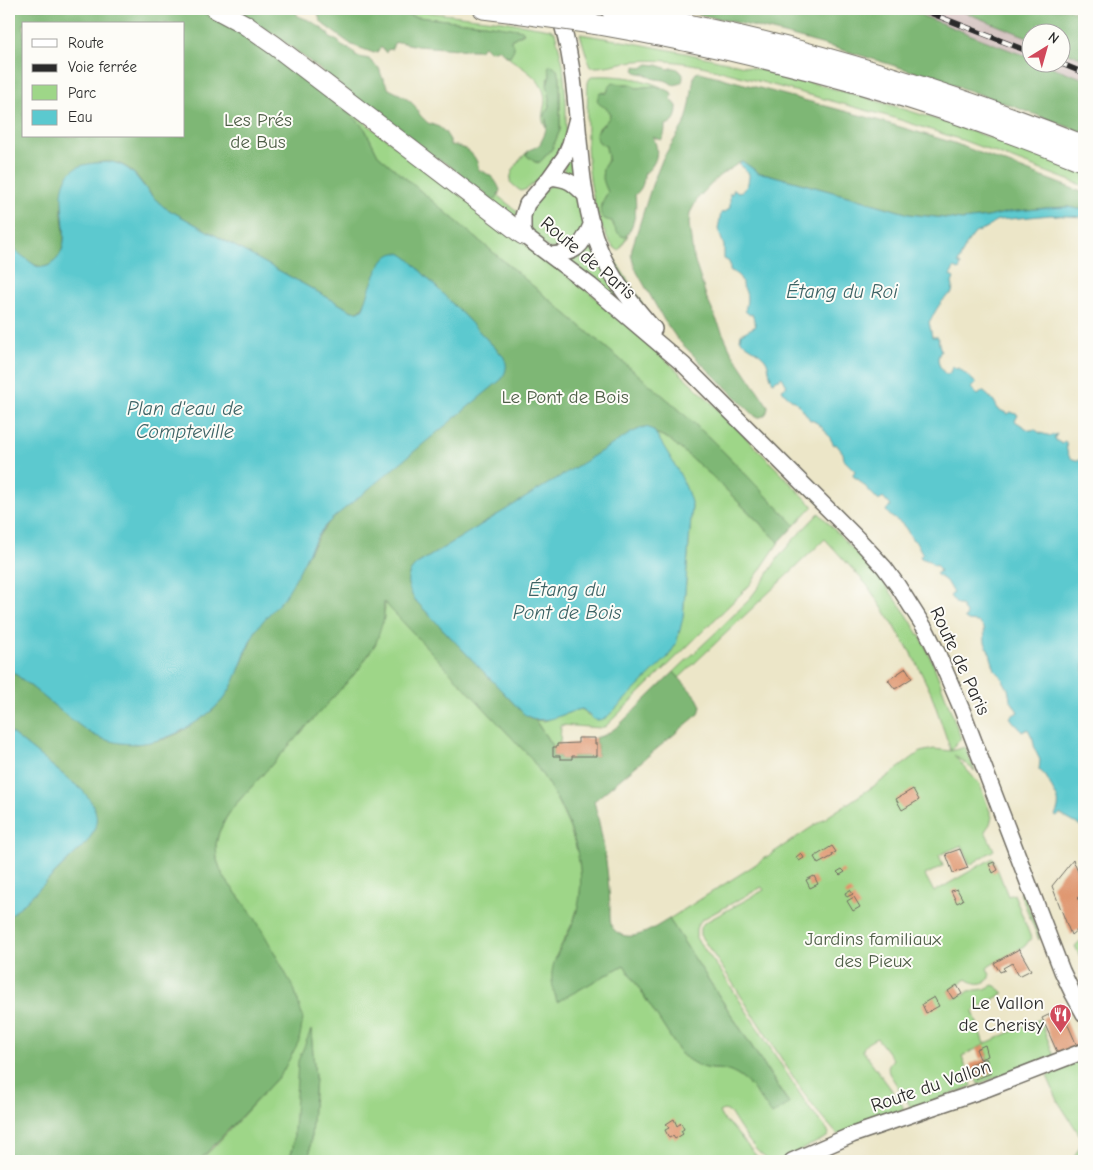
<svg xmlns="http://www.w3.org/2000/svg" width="1093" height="1170" viewBox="0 0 1093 1170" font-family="'Comic Neue',sans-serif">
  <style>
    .industrial { fill: #d1bfbd }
    .green { fill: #9ed688; stroke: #64805a }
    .forest { fill: #7eb774; stroke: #547150; fill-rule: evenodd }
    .water { fill: #5bc9cf; stroke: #437a7d }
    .building { fill: #de936b }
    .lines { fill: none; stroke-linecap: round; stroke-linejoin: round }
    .secondary-casing { stroke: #6f6c62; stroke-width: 18 }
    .highway-casing { stroke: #6f6c62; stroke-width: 21 }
    .secondary { stroke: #fff; stroke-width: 15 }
    .highway { stroke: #fff; stroke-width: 19 }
    .rail-casing { stroke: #2b2b2b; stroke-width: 5.5 }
    .rail { stroke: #fdfcf7; stroke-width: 4; stroke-dasharray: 11; stroke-linecap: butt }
    .highway-bridge-casing { stroke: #6f6c62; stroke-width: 21; stroke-linecap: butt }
    .highway-bridge { stroke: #fff; stroke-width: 19 }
    .labels { text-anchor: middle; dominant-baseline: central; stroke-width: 4; stroke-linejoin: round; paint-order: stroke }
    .park-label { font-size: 19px; fill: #4e5e47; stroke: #fdfcf7 }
    .street-label { font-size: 19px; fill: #2b2b2b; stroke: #fdfcf7 }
    .poi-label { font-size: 19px; fill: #2b2b2b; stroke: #fdfcf7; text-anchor: end }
    .water-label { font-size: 20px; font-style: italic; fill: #3c6264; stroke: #fdfcf7 }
  </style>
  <rect width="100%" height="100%" fill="#fdfcf7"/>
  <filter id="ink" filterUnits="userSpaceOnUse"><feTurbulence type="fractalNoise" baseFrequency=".02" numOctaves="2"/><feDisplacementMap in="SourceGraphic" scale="10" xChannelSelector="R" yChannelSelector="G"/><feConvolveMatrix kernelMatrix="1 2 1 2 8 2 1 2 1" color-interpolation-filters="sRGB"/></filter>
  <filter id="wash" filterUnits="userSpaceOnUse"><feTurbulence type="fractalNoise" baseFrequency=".0096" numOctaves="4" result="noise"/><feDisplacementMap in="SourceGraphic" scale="20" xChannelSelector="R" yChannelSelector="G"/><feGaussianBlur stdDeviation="1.12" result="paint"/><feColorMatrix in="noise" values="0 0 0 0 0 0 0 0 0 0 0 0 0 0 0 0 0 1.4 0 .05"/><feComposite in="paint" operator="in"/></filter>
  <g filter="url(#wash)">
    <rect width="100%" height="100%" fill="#ece6c8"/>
    <path class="industrial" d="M905 9H956L1030 38V58Z
      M1061 50 1084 59V79L1042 63 1060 62Z"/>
    <path class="green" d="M195 9H200L232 26 269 50 589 292 649 344 714 405 813 506 795 525 714 442 674 405 378 155 365 129 279 59 229 26Z
      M373 9H395L410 10 502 21 550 29 555 32 563 64 564 76 566 103V131L561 149 542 176 527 189 521 191 518 189 510 182C510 171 519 160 527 152L526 155 535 162 538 163 542 160 552 149 560 130V77L556 68 550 75 547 82 550 99 549 106 545 115 546 127C539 116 544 113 545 101 545 78 521 68 505 55L510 56C513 50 515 47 511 42V40L524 33 522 30 484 24 417 17Z
      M580 34C752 61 922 108 1084 173V186L962 140 891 117 706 67C683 62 660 59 636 61 620 62 606 68 590 67Z
      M594 76C618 75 646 78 667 90L654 86 636 88 627 84H624L608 89 607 93 603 92 610 114 609 118 599 128 598 140 600 143 606 146C606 150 608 154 608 158 608 162 604 165 603 169 602 177 605 185 608 192L601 204 600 210C604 213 610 217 612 222 616 229 616 233 625 237L628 235 621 248 618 250C612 247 609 241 606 235 588 198 586 150 587 110 588 101 587 91 588 82L590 78Z
      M572 151 580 183 563 173 565 164Z
      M560 183 579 197 585 215 583 231 573 244 550 249 532 236 528 218 529 212 547 187Z
      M498 196 517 211V220L484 197 497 198Z
      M590 240 630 309 563 260Z
      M609 254 614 259 640 299 643 306 639 305Z
      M656 434H658L669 439 711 475 779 542 750 585 606 726 601 728 561 725 560 743 557 744V747H553L535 720 544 721 580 709 585 711 589 717 683 617 692 506 677 470Z
      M819 513 884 583 907 615 924 643 934 666 961 738 951 751 965 747 975 771 954 755 980 785 992 817 990 824 985 831 994 850 970 865 962 845 939 855 943 866 925 875 934 892 993 858 1008 896 1014 894 1031 938 1025 946 989 966 987 969 990 975V978C983 985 975 985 967 979L948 991 954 999 962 994 964 995 969 991 985 989 993 985 997 987 1004 993 973 1011 984 1044 1040 1019 1054 1056 978 1084 976 1079 992 1073 986 1056 988 1055 984 1045 962 1056 972 1086 912 1109 889 1073C887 1066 889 1064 893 1059L877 1038C871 1041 863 1044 863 1051L891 1089 903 1106V1110L838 1135 816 1110 805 1095 728 976 700 935V928L704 923 764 890 762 887 703 919 698 924 696 929V938L720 970 811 1111 825 1127 829 1133 827 1137 779 1161C776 1161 773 1161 771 1161 756 1155 739 1127 731 1114 727 1110 724 1109 719 1112L722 1118 731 1126 759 1159 756 1161H307L310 1152 315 1077 311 1031 293 1148 288 1161H199L212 1149 282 1073 255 918 223 876 217 860 216 844 219 832 226 818 234 806 359 669 376 643 385 609 384 601 529 756 544 776 556 798 569 826 577 850 581 874 580 900 573 922 556 956 558 1001 624 965 681 1054C691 1062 700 1068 713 1069 716 1069 721 1069 724 1070 746 1074 760 1098 772 1115L789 1103 669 919 750 868 880 782 920 752 934 749 951 751 931 693 914 658 889 618 867 585 825 539 679 678 674 672 713 635 748 601 766 577 778 558 793 540Z
      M1020 893 1024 894 1040 938 1039 940Z
      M1084 937V965L1075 946Z
      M1084 1059V1161H1072L1083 1140 1059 1103 1047 1076 1063 1067Z"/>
    <path class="forest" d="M9 9H195L229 26 279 59 357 120 365 129 378 155 674 405 714 442 795 525 779 542 711 475 669 439 658 434H656L653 430 639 429 417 564C404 575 407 587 415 600L524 714 535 720 553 747V756H560V759H571L572 756H597V744H595V738L605 735 617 727 674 672 697 698 701 706 699 714 695 717 594 801C603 837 609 872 610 909 610 918 609 928 618 933 634 943 655 927 669 919L789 1104 772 1115C760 1098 746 1074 724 1070 721 1069 716 1069 713 1069 700 1068 691 1062 681 1054L624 965 557 1002C554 992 551 982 552 972 554 954 567 939 573 923 596 864 563 802 529 756L384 602V618L376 643 359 669 234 806 226 818 219 832 216 844 217 860 223 876 255 918 277 957 295 991 303 1019 299 1041 282 1073 199 1161H9V917L41 887 87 842 82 790 9 731V669L82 727 95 735 122 743 136 744 165 739 181 732 213 710 225 697 242 663 254 633 262 621 273 610 322 531 331 520 503 356 409 259 400 253 366 301C363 307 360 313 352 311L164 207C159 203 154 199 150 193 136 176 129 161 104 162 93 163 83 165 74 170 70 181 63 195 62 206 61 218 65 230 64 241 63 249 60 256 55 262 39 276 21 255 9 246ZM24 24H184V136H24Z
      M232 9H294L298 16 311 21 321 28 327 32 330 38 338 41 343 47C348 48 351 49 355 53V56L369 59 376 66 379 68 382 77 389 89 403 96 411 102 415 106 420 115 428 123 439 127 445 132 450 140V145C461 146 472 150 477 162 478 164 478 167 479 170 491 175 495 178 500 190L497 198 492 200 447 164 432 156 404 133 364 104 277 36Z
      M318 9H373L417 17 484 24 518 29 522 30 524 32 511 40V42L514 45V49L510 56 505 55C496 46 500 50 489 51L484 46 479 50H472L417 46 400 42 394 43 392 49 387 50 386 53 382 48H380L377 52 374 53 352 45 324 25 320 20 318 13Z
      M671 9H905L1030 58V62L1042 63 1084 79V133C950 81 812 35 671 9Z
      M956 9H1069L1084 16V59L1061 50 1060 32H1030V38Z
      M648 64 657 65 669 69C674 66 680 69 683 75 683 79 683 83 678 84 673 86 671 83 667 81 663 79 657 80 652 78 649 77 647 75 645 74 640 73 638 74 634 70L636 66 642 68Z
      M550 65 554 66 556 68 560 77V130L552 149 540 162H535L526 155 529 150 536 147 540 144 544 136 547 125 545 115 549 106 550 99 547 85 550 75 548 68Z
      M700 72 870 118 954 143 1084 193V210L1068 207 1046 208 1009 212 988 217 962 220 909 214 851 197 767 174 759 173 742 161 719 176 698 198 690 213 689 224 693 256 707 299 731 351 768 406C768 414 764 418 756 417L678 340 664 320 637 272 633 262 631 254 633 245 652 185 663 158 686 121 690 105 694 76 696 73Z
      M613 82 621 84H631L636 88 654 86 667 90 671 92 672 96 671 99 677 106C677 116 675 123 665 125 665 130 665 136 661 140L653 137C660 152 657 164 644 174 644 183 642 189 635 195 637 209 635 226 625 237 618 236 614 228 612 221 593 219 602 202 608 192 605 185 601 177 603 169 604 165 609 162 608 158 608 153 606 151 606 146 582 135 609 124 610 115 611 104 590 108 600 93H607L609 86Z
      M311 1030 315 1077 310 1152 307 1161H288L293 1148 298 1061Z"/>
    <path class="water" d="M742 161 759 173 767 174 851 197 909 214 962 220 988 217 1009 212 1046 208 1068 207 1084 210V217L1050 215 999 220 995 221 988 228 975 233 966 245 958 263 961 265 959 270 954 268 950 276 954 278 952 283 953 287 952 293C939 301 937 310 929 322L932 337H938L939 344 941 351C935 360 939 366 945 374H949L953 366 956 369 959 368 976 383 971 388 978 395 983 391 994 401 998 409 1008 414 1011 412 1018 415 1015 421 1029 430H1032L1034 429 1040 433 1051 436 1057 434 1054 439 1062 444 1064 441 1066 442C1067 450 1066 458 1076 460 1084 461 1077 458 1084 462V828C1076 823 1068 820 1060 814L1057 817 1055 816C1062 801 1057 799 1051 786 1048 779 1045 774 1039 770L1040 760 1035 750 1033 739 1028 729 1022 732C1019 726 1013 723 1010 717L1018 712 1010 699 1008 689 1003 680 999 674 995 670 990 654 985 642 984 628 978 622 968 621 964 618 967 616 961 605H957L950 596 953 593 946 581 936 574 940 571 936 565 934 566 929 561 921 558 920 556 923 554C919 549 918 542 912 539 909 534 907 529 902 524 896 519 890 518 886 510L891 506 883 497 879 501 859 480 853 476V474L855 471 844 460 843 453 836 444 834 445C829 436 821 422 810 420 806 414 802 408 797 403 791 398 785 396 782 389L787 386 782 377 773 382C768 375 770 365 765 359 758 350 747 348 740 339L741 334 756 326 752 314 750 315 745 311C747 302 749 293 742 286 743 279 737 273 730 271V264L728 261 724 259V246L718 229 721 213C734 210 729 203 730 193L732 194 734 189 738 192 742 191 746 187 748 183 749 177V174L744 168 740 165V162Z
      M112 162C134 167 138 181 152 196 156 200 160 203 164 207L352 311H359L363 308C369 294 379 249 399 253 403 254 406 257 409 259L503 356C508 364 507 370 502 379L343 510C335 516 327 523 321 531 306 553 298 579 282 600 273 611 262 620 255 632 243 653 239 678 225 697 216 708 205 717 193 724 164 743 129 751 96 736 84 730 73 720 62 712 44 697 27 683 9 669V246L36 266C43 268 48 267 54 262 78 241 50 198 69 174 78 162 98 163 112 162Z
      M644 427C650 427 653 430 656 434 670 457 686 480 692 506L683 617 680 630 676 644 668 657 606 718C590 724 593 716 582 709 561 713 544 728 524 714L415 600C407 587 403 576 417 564L631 433Z
      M9 731 82 790C98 808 102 821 87 842L41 887 9 917Z"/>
    <g id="blocks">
      <path class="building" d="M906 668 912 678 895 689 888 680Z
        M578 738H595V744H597V756H572V759H560V756H553V747H557V744L578 743Z
        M913 789 919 800 902 810 896 799Z
        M832 846 836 852 832 854 833 856 818 864 814 857Z
        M960 849 968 868 953 873 946 854Z
        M801 853 804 858 799 861 796 857Z
        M1073 860 1084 886V896L1078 897 1084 913V924L1071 935 1052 886Z
        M994 862 998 870 993 873 989 864Z
        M842 869 845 872 840 875 837 872Z
        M814 876 818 884 810 888 806 880Z
        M957 889 963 900 957 903 951 891Z
        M850 890 853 894 847 897 845 893Z
        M854 897 860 907 853 911 847 901Z
        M1019 949 1031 970 1019 976 1012 963 1003 968 1005 970 1000 972 994 963Z
        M957 985 962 994 953 999 948 991Z
        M934 997 939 1006 926 1013 922 1004Z
        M1061 1009 1078 1048 1058 1054 1042 1018Z
        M985 1045 988 1056 980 1059 976 1049Z
        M986 1058 992 1073 976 1079 970 1064Z
        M674 1119 677 1126 681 1123 684 1129 681 1131 683 1134 675 1139 673 1136 669 1138 665 1130 669 1128 666 1124Z"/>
    </g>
  </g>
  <g filter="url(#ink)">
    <use href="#blocks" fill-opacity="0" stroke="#6f6c62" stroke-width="1"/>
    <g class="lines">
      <defs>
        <path id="secondary" d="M557 9C584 82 572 163 595 237 608 275 629 300 654 329
          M577 118 570 144 565 156 550 177 527 204 523 216V235L591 286 684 365 861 542 884 567 898 586 926 630 937 652 962 710 1062 971 1073 994 1084 1014
          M550 177C569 179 572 182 585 195
          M550 255C577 253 581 248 592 223
          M792 1161 852 1135 986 1089 1084 1051"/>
        <path id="highway" d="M216 9 244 24 274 45 523 235
          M483 9 516 13
          M610 9C773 37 931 84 1084 145
          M599 25C720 46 840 75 956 114 999 129 1042 145 1084 162"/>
      </defs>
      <use href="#secondary" class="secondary-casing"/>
      <use href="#highway" class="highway-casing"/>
      <use href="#secondary" class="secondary"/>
      <use href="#highway" class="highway"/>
      <defs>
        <path id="rail" d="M920 9 1030 52
          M1057 62 1084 73"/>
      </defs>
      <use href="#rail" class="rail-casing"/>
      <use href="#rail" class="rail"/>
      <defs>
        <path id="highway-bridge" d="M516 13 599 25"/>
      </defs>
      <use href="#highway-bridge" class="highway-bridge-casing"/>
      <use href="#highway-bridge" class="highway-bridge"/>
    </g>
  </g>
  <defs>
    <symbol id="restaurant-pin" viewBox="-11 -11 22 30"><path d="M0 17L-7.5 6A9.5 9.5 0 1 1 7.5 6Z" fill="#d1495b" stroke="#fdfcf7"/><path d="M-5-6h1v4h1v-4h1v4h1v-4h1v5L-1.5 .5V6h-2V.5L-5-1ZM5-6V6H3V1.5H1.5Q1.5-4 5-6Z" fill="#fff"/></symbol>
  </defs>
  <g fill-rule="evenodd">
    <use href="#restaurant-pin" x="1048" y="1002" width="25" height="34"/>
  </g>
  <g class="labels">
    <g class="park-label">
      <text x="258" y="120">Les Prés<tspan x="258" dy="22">de Bus</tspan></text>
      <text x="565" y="397">Le Pont de Bois</text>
      <text x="873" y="939">Jardins familiaux<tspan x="873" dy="22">des Pieux</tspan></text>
    </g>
    <g class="street-label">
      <text transform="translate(588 258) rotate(40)">Route de Paris</text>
      <text transform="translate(960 661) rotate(65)">Route de Paris</text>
      <text transform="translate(931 1086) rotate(-19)">Route du Vallon</text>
    </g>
    <g class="poi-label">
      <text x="1044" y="1003">Le Vallon<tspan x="1044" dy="22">de Cherisy</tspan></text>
    </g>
    <g class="water-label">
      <text x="842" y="291">Étang du Roi</text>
      <text x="185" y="408">Plan d'eau de<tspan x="185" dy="23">Compteville</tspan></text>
      <text x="567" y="589">Étang du<tspan x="567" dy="23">Pont de Bois</tspan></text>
    </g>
  </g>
  <rect width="1093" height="1170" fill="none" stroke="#fdfcf7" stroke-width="30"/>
  <rect x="22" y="22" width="162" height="115" fill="#fdfcf7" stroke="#a9a8a5"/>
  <rect x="32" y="39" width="25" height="8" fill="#ffffff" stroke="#a9a8a5"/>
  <text x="68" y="48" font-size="15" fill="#2b2b2b">Route</text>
  <rect x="32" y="64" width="25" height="8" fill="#2b2b2b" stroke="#a9a8a5"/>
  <text x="68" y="72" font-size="15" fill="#2b2b2b">Voie ferrée</text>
  <rect x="32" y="85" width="25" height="15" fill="#9ed688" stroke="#a9a8a5"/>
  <text x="68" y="98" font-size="15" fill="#2b2b2b">Parc</text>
  <rect x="32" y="110" width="25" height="15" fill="#5bc9cf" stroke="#a9a8a5"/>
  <text x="68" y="122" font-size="15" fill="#2b2b2b">Eau</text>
  <g transform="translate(1046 48) rotate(37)"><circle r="24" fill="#fdfcf7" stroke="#a9a8a5"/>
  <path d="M0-4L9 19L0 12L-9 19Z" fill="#d1495b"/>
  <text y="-8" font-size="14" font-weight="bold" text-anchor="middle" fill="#2b2b2b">N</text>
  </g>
</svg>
